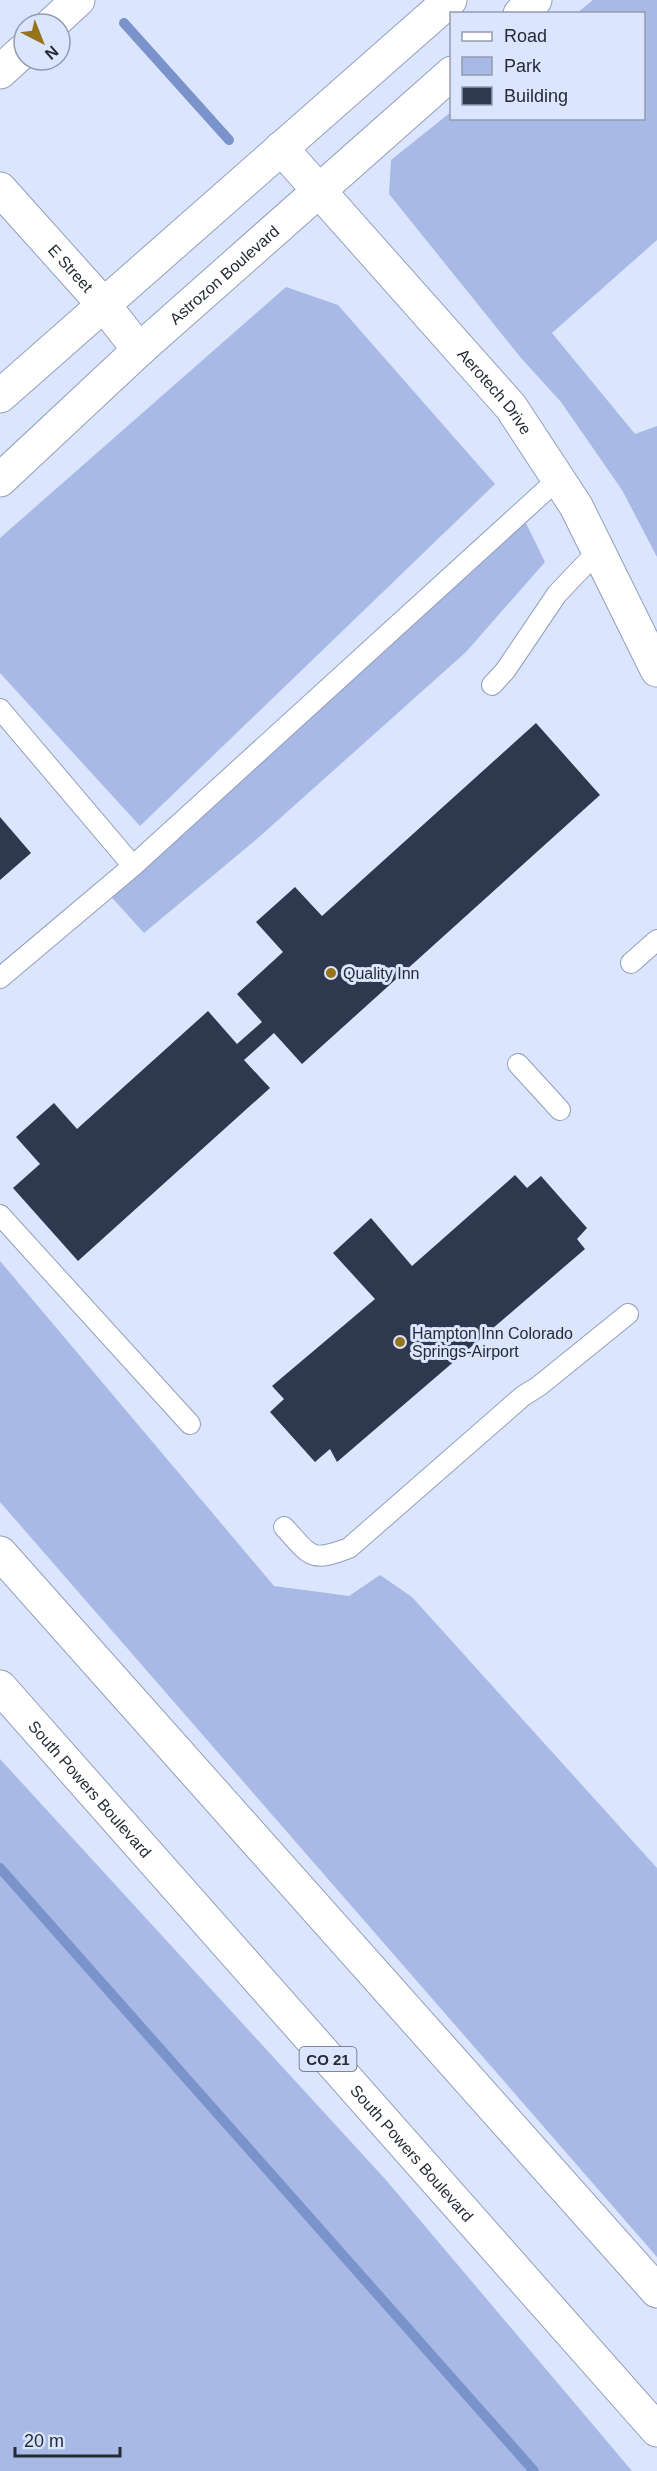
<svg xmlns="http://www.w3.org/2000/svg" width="657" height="2471" viewBox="0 0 657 2471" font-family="Arial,sans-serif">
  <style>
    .green { fill: #a7b9e4 }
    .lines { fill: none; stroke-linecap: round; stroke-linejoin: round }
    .stream { stroke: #7b93cb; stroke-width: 10 }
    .building { fill: #2e384f }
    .service-casing { stroke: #929eba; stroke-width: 22 }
    .minor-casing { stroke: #929eba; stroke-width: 35 }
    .secondary-casing { stroke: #929eba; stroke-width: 35 }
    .trunk-casing { stroke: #929eba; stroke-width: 35 }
    .service { stroke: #fff; stroke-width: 20 }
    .minor { stroke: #fff; stroke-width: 33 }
    .secondary { stroke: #fff; stroke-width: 33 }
    .trunk { stroke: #fff; stroke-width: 33 }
    .poi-dot { fill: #95741c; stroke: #dbe6fe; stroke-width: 2 }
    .labels { text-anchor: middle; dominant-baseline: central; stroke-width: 6; stroke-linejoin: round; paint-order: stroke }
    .shield { fill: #dbe6fe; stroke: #5c6271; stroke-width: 1.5 }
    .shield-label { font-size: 15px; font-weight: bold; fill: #252a35 }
    .street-label { font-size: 16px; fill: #252a35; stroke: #dbe6fe }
    .poi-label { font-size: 16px; fill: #252a35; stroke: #dbe6fe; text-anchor: start }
  </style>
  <rect width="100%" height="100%" fill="#dbe6fe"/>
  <path class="green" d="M593 0H657V240L552 333 635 434 657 426V557L622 490 561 402 521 358 389 194 391 160 451 112 452 118H644V14L577 13Z
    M286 287 338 305 495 484 140 826 0 673V538Z
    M521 513 545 562 466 652 258 838 144 933 105 890Z
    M0 1261 274 1586 349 1596 380 1575 412 1597 657 1868V2257L0 1502Z
    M0 1759 386 2180 632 2471H0Z"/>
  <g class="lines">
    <path class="stream" d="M124 23 229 140
      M0 1868 534 2471"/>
  </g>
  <path class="building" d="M536 723 600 795 302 1064 274 1033 244 1060 270 1088 78 1261 13 1188 40 1164 16 1137 54 1103 77 1129 208 1011 237 1044 262 1022 237 994 283 952 256 922 295 887 322 916Z
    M0 817 31 853 0 880Z
    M515 1175 527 1188 541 1176 587 1228 577 1239 585 1249 337 1462 330 1449 315 1462 270 1412 284 1399 272 1386 375 1299 333 1253 371 1218 412 1266Z"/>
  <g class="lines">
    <defs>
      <path id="service" d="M492 685 505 671 557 594 598 551
        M0 709 133 866 558 479
        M631 963 657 940
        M0 978 133 866
        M518 1064 560 1110
        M0 1215 190 1424
        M284 1527C311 1556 309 1563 349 1548L523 1396 539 1386 628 1314"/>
      <g id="minor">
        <path d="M52 24 78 0"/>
        <path d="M0 72 24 50"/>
        <path id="s1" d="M281 148 511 407 576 506 657 670"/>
        <path id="s2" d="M0 189 104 305 139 350"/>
      </g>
      <g id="secondary">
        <path d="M520 14 535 0"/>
        <path d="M0 396 450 0"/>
        <path id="s3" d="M0 480 139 350 452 73"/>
      </g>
      <g id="trunk">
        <path d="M0 1553 657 2291"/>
        <path id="s4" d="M0 1687 657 2430"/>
      </g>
    </defs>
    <use href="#service" class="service-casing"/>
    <use href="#minor" class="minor-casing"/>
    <use href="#secondary" class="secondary-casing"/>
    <use href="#trunk" class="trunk-casing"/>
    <use href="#service" class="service"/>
    <use href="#minor" class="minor"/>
    <use href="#secondary" class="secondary"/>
    <use href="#trunk" class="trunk"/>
  </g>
  <g class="poi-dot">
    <circle cx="331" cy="973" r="6"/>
    <circle cx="400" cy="1342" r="6"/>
  </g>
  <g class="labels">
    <rect class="shield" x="299.5" y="2047" width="57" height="24" rx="4.5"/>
    <g class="shield-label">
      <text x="328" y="2059">CO 21</text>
    </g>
    <g class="street-label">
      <text stroke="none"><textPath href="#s2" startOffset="106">E Street</textPath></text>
      <text stroke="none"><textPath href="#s3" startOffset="304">Astrozon Boulevard</textPath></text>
      <text stroke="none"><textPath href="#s1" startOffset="324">Aerotech Drive</textPath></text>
      <text stroke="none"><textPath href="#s4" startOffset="136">South Powers Boulevard</textPath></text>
      <text stroke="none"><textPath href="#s4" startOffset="622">South Powers Boulevard</textPath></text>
    </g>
    <g class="poi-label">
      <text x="343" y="973">Quality Inn</text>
      <text x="412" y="1333">Hampton Inn Colorado<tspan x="412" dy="18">Springs-Airport</tspan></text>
    </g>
  </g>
  <rect x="450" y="12" width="195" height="108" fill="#dbe6fe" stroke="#929bae" stroke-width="1.5"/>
  <rect x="462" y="32" width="30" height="9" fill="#ffffff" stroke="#929bae" stroke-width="1.5"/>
  <text x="504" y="42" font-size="18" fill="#252a35">Road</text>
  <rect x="462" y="57" width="30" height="18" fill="#a7b9e4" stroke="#929bae" stroke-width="1.5"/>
  <text x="504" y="72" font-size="18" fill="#252a35">Park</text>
  <rect x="462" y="87" width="30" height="18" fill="#2e384f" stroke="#929bae" stroke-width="1.5"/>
  <text x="504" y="102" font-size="18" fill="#252a35">Building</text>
  <g transform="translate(42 42) rotate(138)"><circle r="28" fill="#dbe6fe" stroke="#929bae" stroke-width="1.5"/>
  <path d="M0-4.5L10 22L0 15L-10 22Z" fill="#95741c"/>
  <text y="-9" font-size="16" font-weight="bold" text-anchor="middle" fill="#252a35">N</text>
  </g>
  <path d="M15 2447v9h105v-9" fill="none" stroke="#252a35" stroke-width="3"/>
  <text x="24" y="2447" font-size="18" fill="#252a35" stroke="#dbe6fe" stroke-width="4.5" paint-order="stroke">20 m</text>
</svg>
